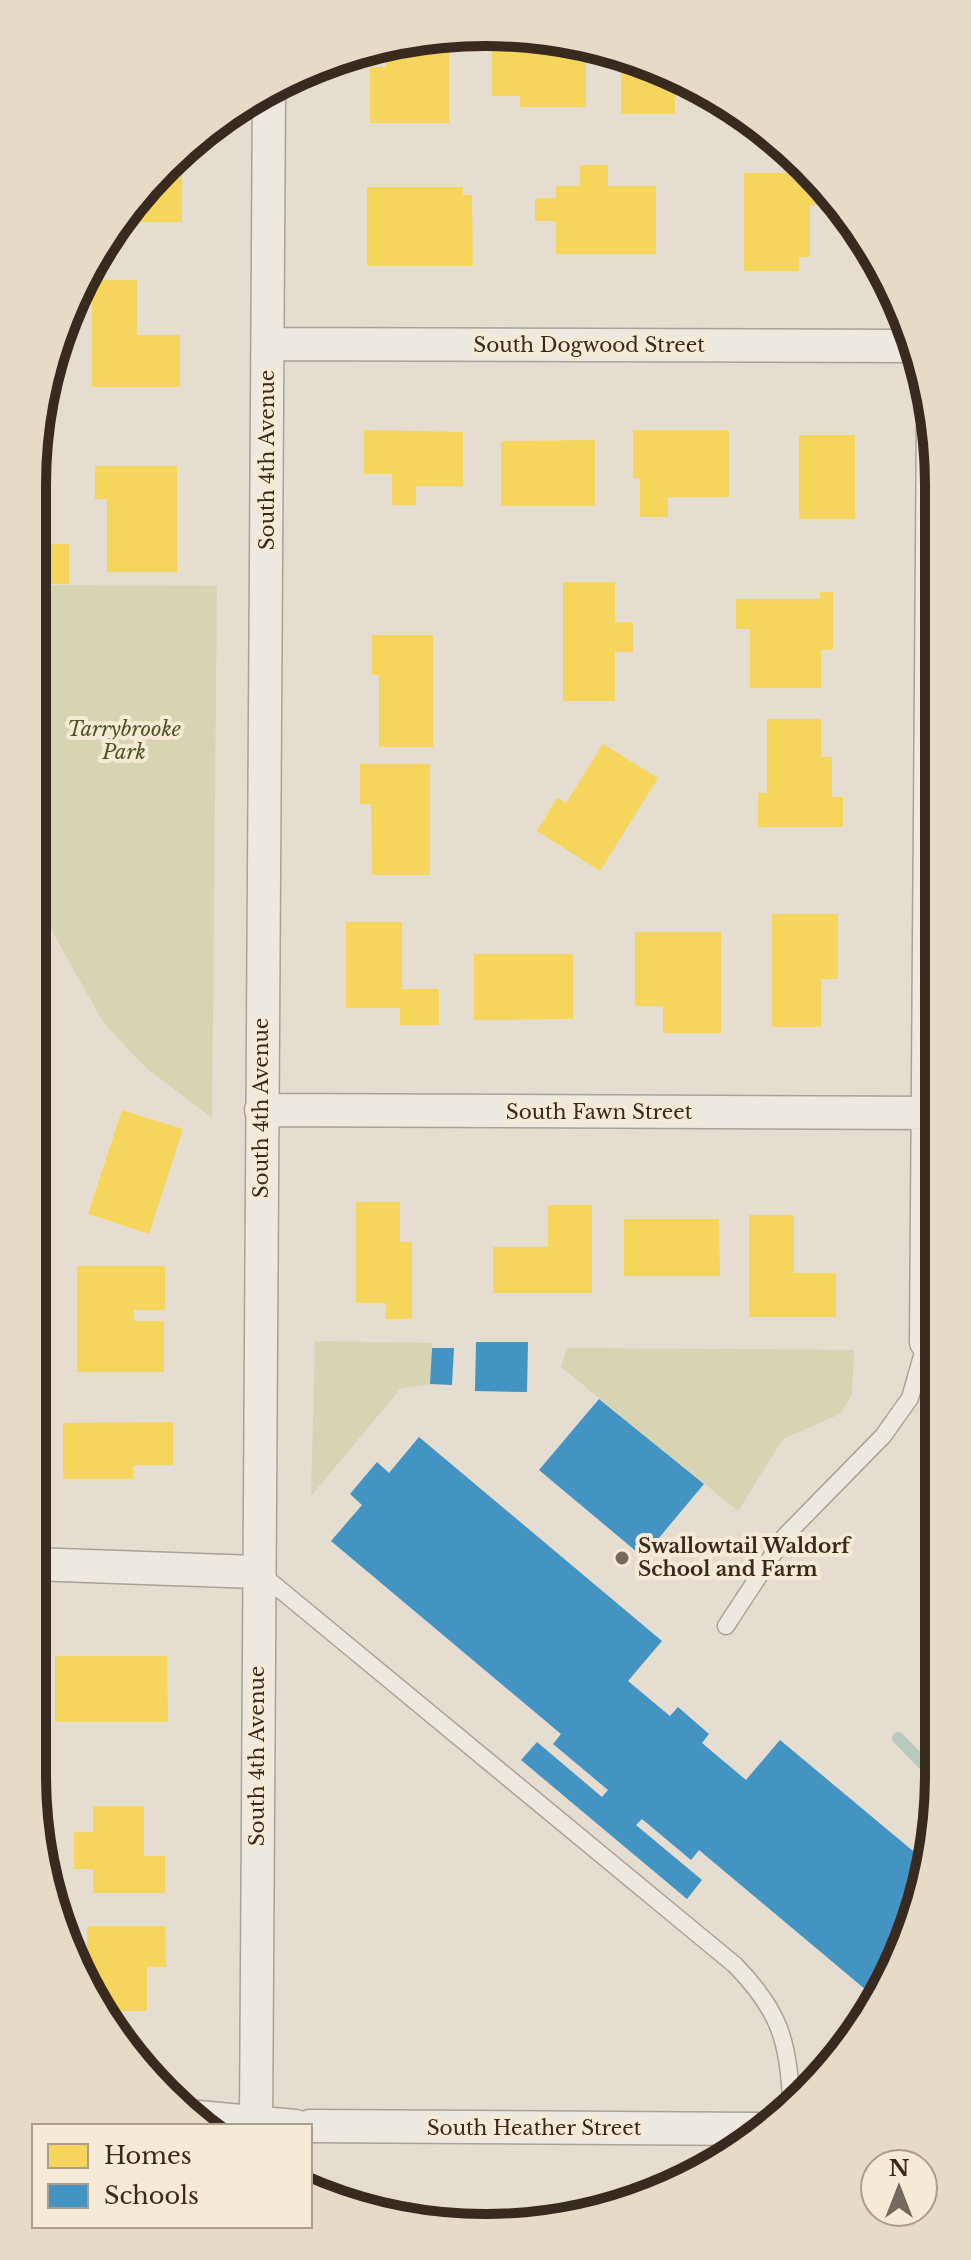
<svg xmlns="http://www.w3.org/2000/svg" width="971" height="2260" viewBox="0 0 971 2260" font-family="'Libre Baskerville',serif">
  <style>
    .green { fill: #d6d4b2 }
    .homes { fill: #f6d55c }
    .schools { fill: #4393c3 }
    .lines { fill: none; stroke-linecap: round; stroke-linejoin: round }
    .stream { stroke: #bac9bf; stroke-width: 12 }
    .lane-casing { stroke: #aaa297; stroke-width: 19 }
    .street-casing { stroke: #aaa297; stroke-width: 35 }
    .lane { stroke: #ede8e0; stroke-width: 16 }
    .street { stroke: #ede8e0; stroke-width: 32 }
    .poi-dot { fill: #75695d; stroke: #f5ead5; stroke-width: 3 }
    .labels { text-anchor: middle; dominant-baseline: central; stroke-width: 8; stroke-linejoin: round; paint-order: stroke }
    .street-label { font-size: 20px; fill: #392a1f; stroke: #f5ead5 }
    .park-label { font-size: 20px; font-style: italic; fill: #4c5526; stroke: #f5ead5 }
    .poi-label { font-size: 20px; font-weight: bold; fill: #392a1f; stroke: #f5ead5; text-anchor: start }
    .rim { fill: none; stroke: #392a1f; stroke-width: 10 }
  </style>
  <rect width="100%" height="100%" fill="#e5ddcf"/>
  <path class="green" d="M32 585 217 586 212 1118 144 1066 103 1022 32 895Z
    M315 1341 432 1343 430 1384 401 1388 311 1496Z
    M567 1348 854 1350 852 1395 840 1414 783 1439 738 1511 561 1367Z"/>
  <path class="homes" d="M449 35V123H370V67H386V52Z
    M492 38 586 50V107H520V96H492Z
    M621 55 675 78V114H621Z
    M182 157V222H124L145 186Z
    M580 165H608V186H656V254H556V221H535V198H556V186H580Z
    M744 173H811L827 187 839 205H810V257H799V271H744Z
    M367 187H463V195H472L473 266H367Z
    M92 280H137V335H180V387H92Z
    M364 430 463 432V486H416V505H392V474H364Z
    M633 430H729V497H668V517H640V478H633Z
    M799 435H855V519H799Z
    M595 440V506H501V441Z
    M95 466H177V572H107V499H95Z
    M36 544H69V584H36Z
    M563 582H615V622H633V652H615V701H563Z
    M820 592H833V650H821V688H750V629H736V599H820Z
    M372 635H433V747H379V675H372Z
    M767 719H821V757H832V797H843V827H758V793H767Z
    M603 744 658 778 600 871 537 831 557 798 566 803Z
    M360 764H430V875H372L371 804H360Z
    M772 914H838V979H821V1027H772Z
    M346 922H402V989H439V1025H400V1008H346Z
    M635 932H721V1033H663V1006H635Z
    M474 954H573V1019L474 1020Z
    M122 1110 183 1129 149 1234 88 1214Z
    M356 1202H400V1242H412V1319H386V1303H356Z
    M548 1205H592V1293H493V1247H548Z
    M749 1215H794V1273H836V1317H749Z
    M624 1219H719L720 1276H624Z
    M77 1266H165V1310H134V1321H164V1372H77Z
    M173 1422V1465H133V1479H63V1423Z
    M55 1656H167L168 1722H55Z
    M93 1806H144V1856H165V1893H93V1869H74V1832H93Z
    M87 1926H165L166 1967H147V2011H108L87 1973Z"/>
  <path class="schools" d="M476 1342H528L527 1392 475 1391Z
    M432 1348H454L452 1385 430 1384Z
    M599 1399 704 1484 643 1557 539 1470Z
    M419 1437 662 1641 628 1681 670 1716 678 1707 709 1734 702 1743 746 1780 780 1740 925 1861 915 1921 872 1995 699 1850 691 1860 642 1819 636 1825 702 1880 687 1899 521 1760 537 1742 602 1797 608 1790 553 1744 561 1734 331 1541 362 1505 350 1494 377 1462 389 1473Z"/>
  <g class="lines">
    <path class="stream" d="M898 1738 938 1779"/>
    <defs>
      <path id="lane" d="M260 1573 735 1965C778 2009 789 2040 791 2102
        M726 1626 785 1536 883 1436 910 1398 926 1342"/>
      <path id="street" d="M268 344 911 346
        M261 1110 937 1113
        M926 1342 933 419
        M32 1564 258 1572
        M198 2117 295 2126
        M256 2126 269 91
        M310 2126 758 2129"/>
    </defs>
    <use href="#lane" class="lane-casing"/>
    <use href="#street" class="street-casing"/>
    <use href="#lane" class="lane"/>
    <use href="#street" class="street"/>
  </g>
  <circle class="poi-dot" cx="622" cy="1558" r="8"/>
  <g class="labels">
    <g class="street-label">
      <text x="589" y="345">South Dogwood Street</text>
      <text transform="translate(267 460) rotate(-90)">South 4th Avenue</text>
      <text transform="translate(261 1108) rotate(-90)">South 4th Avenue</text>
      <text x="599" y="1112">South Fawn Street</text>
      <text transform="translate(257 1756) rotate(-90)">South 4th Avenue</text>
      <text x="534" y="2128">South Heather Street</text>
    </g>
    <g class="park-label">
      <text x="124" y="729">Tarrybrooke<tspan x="124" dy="23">Park</tspan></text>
    </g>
    <g class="poi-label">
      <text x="638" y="1546">Swallowtail Waldorf<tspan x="638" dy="23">School and Farm</tspan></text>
    </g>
  </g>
  <path d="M0 0H971V2260H0ZM485 46H486A439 439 0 0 1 925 485V1775A439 439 0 0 1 486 2214H485A439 439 0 0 1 46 1775V485A439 439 0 0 1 485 46Z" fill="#e6dbc6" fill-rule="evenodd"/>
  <path class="rim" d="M485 46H486A439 439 0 0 1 925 485V1775A439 439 0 0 1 486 2214H485A439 439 0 0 1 46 1775V485A439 439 0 0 1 485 46Z"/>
  <rect x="32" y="2124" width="280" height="104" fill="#f5ead5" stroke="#aa9d8c" stroke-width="2"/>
  <rect x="48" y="2144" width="40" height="24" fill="#f6d55c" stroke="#aa9d8c" stroke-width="2"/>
  <text x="104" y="2164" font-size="24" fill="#392a1f">Homes</text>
  <rect x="48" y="2184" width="40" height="24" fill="#4393c3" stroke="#aa9d8c" stroke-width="2"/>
  <text x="104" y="2204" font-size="24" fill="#392a1f">Schools</text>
  <g transform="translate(899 2188)"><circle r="38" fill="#f5ead5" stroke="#aa9d8c" stroke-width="2"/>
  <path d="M0-6L14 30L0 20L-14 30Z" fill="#75695d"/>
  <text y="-12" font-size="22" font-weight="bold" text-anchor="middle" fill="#392a1f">N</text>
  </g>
</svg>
